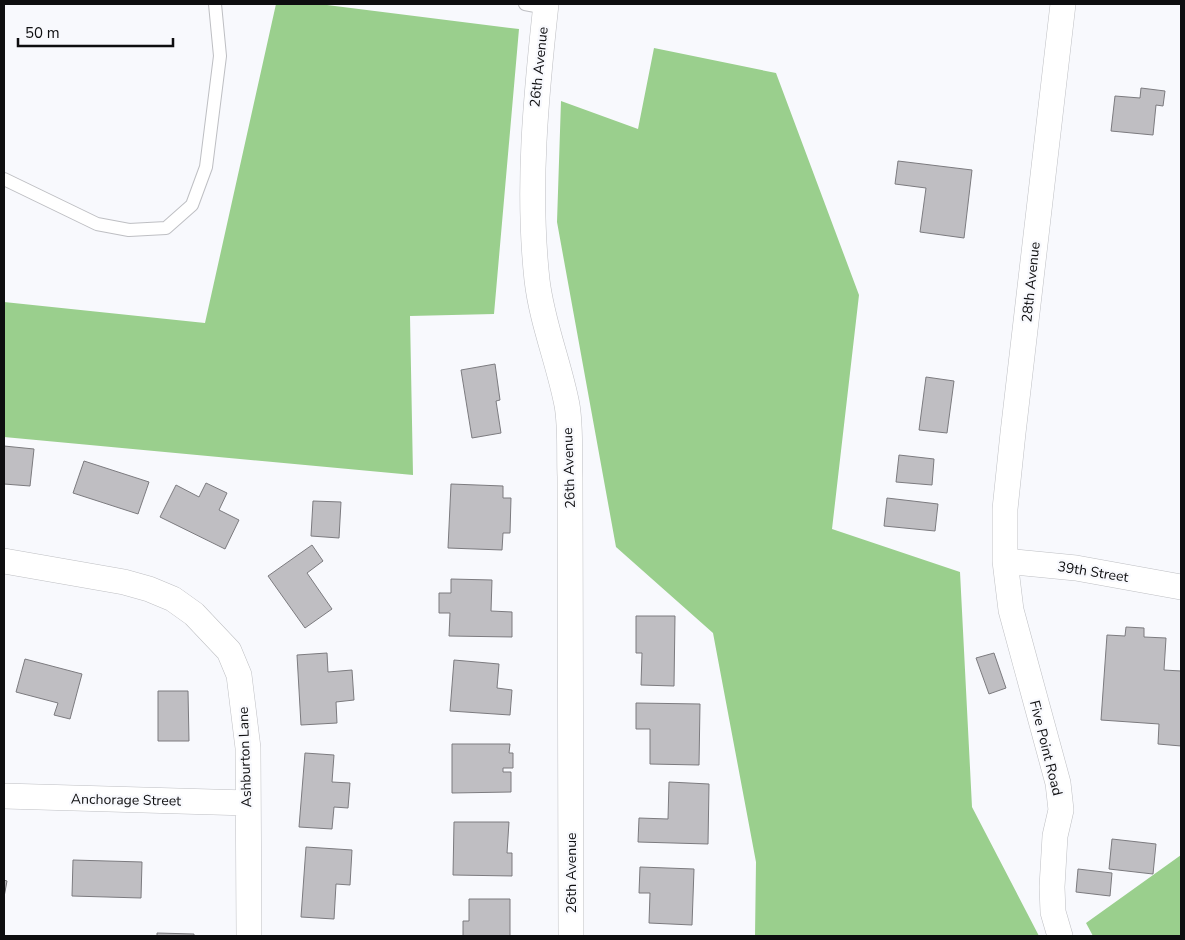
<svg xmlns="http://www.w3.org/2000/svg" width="1185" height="940" viewBox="0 0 1185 940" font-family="'Nunito Sans',sans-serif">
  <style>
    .forest { fill: #9acf8d }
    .building { fill: #bfbec2; stroke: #7c7b7f }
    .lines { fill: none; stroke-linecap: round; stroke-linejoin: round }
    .service-casing { stroke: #bebfc3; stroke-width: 14 }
    .minor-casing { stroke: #bebfc3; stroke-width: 26 }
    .service { stroke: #fff; stroke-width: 12 }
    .minor { stroke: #fff; stroke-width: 25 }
    .labels { text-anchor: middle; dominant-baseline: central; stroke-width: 4.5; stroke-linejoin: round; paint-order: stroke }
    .street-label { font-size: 14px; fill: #0e0e10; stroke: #f8f9fd }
  </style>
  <rect width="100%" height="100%" fill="#f8f9fd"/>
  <path class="forest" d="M276 4H319L519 29 494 314 410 316 413 475 4 437V302L205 323Z
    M654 48 776 73 859 295 832 529 960 572 972 807 1039 936H755L756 862 713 633 616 547 557 222 561 101 638 129Z
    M1181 855V936H1093L1086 923Z"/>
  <path class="building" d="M1141 88 1165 91 1163 106 1156 105 1153 135 1111 131 1115 96 1140 98Z
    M898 161 972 170 964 238 920 232 926 188 895 184Z
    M495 364 500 400 496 401 501 433 472 438 461 370Z
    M926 377 954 381 947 433 919 430Z
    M4 446 34 449 30 486 4 484Z
    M899 455 934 459 932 485 896 482Z
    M84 461 149 482 138 514 73 493Z
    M206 483 227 493 219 510 239 520 225 549 160 517 176 485 199 497Z
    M451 484 503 486V498H511L510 533H503L502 550 448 548Z
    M887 498 938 504 935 531 884 526Z
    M313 501 341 502 339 538 311 536Z
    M312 545 323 561 307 573 332 609 305 628 268 576Z
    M451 579 492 580 491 611 512 612V637L449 636 450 613H439V593H451Z
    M636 616H675L674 686 641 685 642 653H636Z
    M1126 627 1144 628V637L1166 638 1164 670 1181 671V746L1158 744 1159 724 1101 720 1107 635 1125 636Z
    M327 653 328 672 352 670 354 700 336 702 337 723 301 725 297 655Z
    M994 653 1006 688 989 694 976 658Z
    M25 659 82 674 70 719 54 715 58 703 16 692Z
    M454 660 499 664 497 688 512 690 510 715 450 711Z
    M158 691H188L189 741H158Z
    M636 703 700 704 699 765 650 764V729H636Z
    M452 744H510L509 753H513V768H503V772H511V792L452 793Z
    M305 753 334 755 332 782 350 783 348 808 334 807 332 829 299 827Z
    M669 782 709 784 708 844 638 842 639 818 668 819Z
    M454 822H509L507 853H512V876L453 875Z
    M1112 839 1156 844 1153 874 1109 869Z
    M306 847 352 850 350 885 336 884 334 919 301 917Z
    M73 860 142 862 141 898 72 896Z
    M640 867 694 869 692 925 649 923 650 893H639Z
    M1078 869 1112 873 1110 896 1076 892Z
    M4 880 7 881 4 897Z
    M469 899H510V936H463V921H469Z
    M157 933 194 934V936H157Z"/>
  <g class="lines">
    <defs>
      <path id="service" d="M525 4 546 8
        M4 179 97 224 129 230 166 228 192 205 206 167 220 56 215 4"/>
      <path id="minor" d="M546 4C536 96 527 187 537 280 542 323 559 363 567 405 571 428 569 454 570 477L571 936
        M4 561 124 582 149 589 173 599 194 614 229 651 239 675 248 748 249 936
        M1005 561 1076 568 1181 587
        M4 796 248 803
        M1060 936 1053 912 1052 887 1055 836 1061 810 1058 783 1011 610 1005 561V509L1013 433 1063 4"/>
    </defs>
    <use href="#service" class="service-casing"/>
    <use href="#minor" class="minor-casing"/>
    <use href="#service" class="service"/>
    <use href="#minor" class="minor"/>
  </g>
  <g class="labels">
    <g class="street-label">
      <text transform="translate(539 67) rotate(-84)">26th Avenue</text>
      <text transform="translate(1031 282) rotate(-84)">28th Avenue</text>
      <text transform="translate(569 468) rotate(-92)">26th Avenue</text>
      <text transform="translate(1093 572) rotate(9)">39th Street</text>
      <text transform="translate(1046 748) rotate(76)">Five Point Road</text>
      <text transform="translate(245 757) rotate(-92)">Ashburton Lane</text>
      <text transform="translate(126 800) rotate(1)">Anchorage Street</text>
      <text transform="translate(571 873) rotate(-90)">26th Avenue</text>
    </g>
  </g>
  <rect width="1185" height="940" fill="none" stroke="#0e0e10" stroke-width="10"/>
  <path d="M18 38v8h155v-8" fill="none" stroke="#0e0e10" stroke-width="2.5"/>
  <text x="25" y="38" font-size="15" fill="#0e0e10" stroke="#f8f9fd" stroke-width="4" paint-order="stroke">50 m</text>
</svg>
